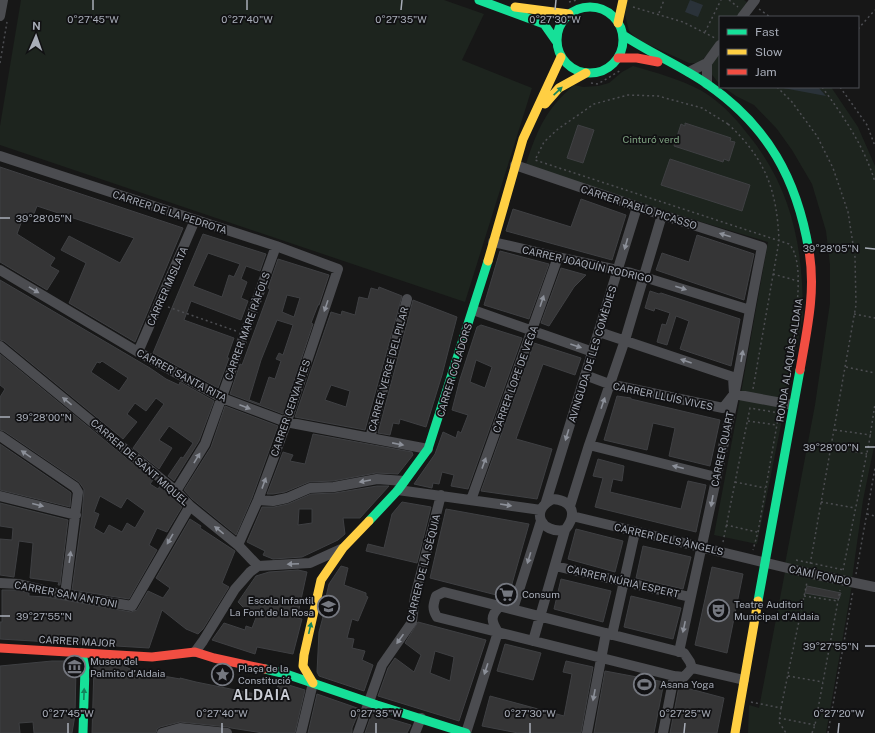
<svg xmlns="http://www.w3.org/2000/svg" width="875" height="733" viewBox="0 0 875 733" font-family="'Public Sans',sans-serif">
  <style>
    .green { fill: #1d241e }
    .water { fill: #2a3239 }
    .building { fill: #353536; stroke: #3f4043; fill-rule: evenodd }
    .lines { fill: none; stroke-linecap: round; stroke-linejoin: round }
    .path { stroke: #4d4e52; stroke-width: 1.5; stroke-dasharray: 2 3; stroke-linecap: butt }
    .street { stroke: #4b4c50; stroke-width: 10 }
    .fast { stroke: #16e098; stroke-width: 9 }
    .slow { stroke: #ffcf43; stroke-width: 9 }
    .jam { stroke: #f24e42; stroke-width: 9 }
    .oneway { fill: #14835c }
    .oneway2 { fill: #8c9099 }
    .ticks { fill: none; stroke: #a8adb8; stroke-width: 1.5 }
    .labels { text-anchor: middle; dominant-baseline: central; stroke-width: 3.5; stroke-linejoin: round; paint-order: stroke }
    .park-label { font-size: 10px; fill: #7fa381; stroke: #111113 }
    .street-label { font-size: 10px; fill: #a8adb8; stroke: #111113 }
    .poi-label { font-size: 10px; fill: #a8adb8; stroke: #111113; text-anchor: start }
    .district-label { font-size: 14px; font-weight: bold; letter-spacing: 1px; fill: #c9ccd4; stroke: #111113 }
    .ticks-label { font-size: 10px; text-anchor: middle; fill: #a8adb8; stroke: #111113; stroke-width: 3.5; stroke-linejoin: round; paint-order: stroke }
  </style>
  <rect width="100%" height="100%" fill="#171717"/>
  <path class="green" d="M21 0H444L484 14 462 60 532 88 465 302 0 145V126Z
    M626 0H744L748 3 737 17H720V39L700 63H689L638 40 629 31 625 15Z
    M720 50V85L706 67Z
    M633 66C657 73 680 79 702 91 719 101 734 116 746 132 792 187 803 246 803 316L757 544 714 535 739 404 768 242 632 201 526 164C537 130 546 109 574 85L583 87 598 86 609 83 622 72Z
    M723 87H831L858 127 875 166V442L863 500 852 579 785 564 815 405 830 303V265L826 231 812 184 792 150 777 129 754 105 736 96Z
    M785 572 852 585 826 733H748L749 705 759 708Z"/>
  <path class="water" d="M690 0 703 5 698 17 685 12Z
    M784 87H818L826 96 783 88Z"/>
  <path class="building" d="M685 123 731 138 730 141 735 142 729 161 724 159 723 162 674 146 681 124 685 126Z
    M578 125 594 130 583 163 567 158Z
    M670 159 750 185 742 211 661 185Z
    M0 167 183 228 135 342 69 303 86 263 61 250 69 236 120 263 134 238 37 206 33 216 25 212 17 234 55 258 50 266 59 271 47 290 0 262Z
    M581 199 626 215 612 260 506 231 513 209 571 227Z
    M203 234 266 254 260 271 246 266 241 279 247 282 241 298 248 301 241 320 191 301 184 320 234 338 227 358H229L218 388 153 353ZM208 253 240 264 234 277 229 275 222 297 193 286Z
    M697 235 754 254 744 300 656 270 662 253 689 262Z
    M500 251 549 264 529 319 484 305Z
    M278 259 329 275 319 305H318L311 323 313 324 283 414 230 394 240 364 242 365 259 319 270 289 268 288ZM287 295 300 298 294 317 282 312ZM277 320 293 325 283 355 279 353 276 359 281 361 275 379 269 377 260 404 249 400 261 360Z
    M561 268 586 275 574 287 549 326 541 323Z
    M0 280 150 368 166 379 179 385 180 382 214 401 199 441 174 481 168 476 181 457 183 458 193 443 169 426 159 440 172 448 159 469 133 448 164 404 156 398 146 411 135 403 127 414 137 422 123 439 4 341 0 340ZM102 361 128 378 119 391 91 372 97 362 100 363Z
    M379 287 402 296 365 430 295 417 331 312 341 315 342 311 355 315 359 297 368 299 371 288 378 290ZM331 385 350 391 346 407 325 400Z
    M650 291 659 294 661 293 740 319 731 366 680 349 689 321 676 316 667 345 657 342 662 324 666 325 670 313 655 308 654 311 645 308Z
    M413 300 457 317 442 375 426 427 400 419 399 424 393 423 390 435 378 433Z
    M481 325 522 338 468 489 451 486 454 475 442 472 439 484 433 483 432 488 414 484 435 454 443 432 456 438 458 431 461 433 468 415 452 410 460 379 477 327ZM476 360 492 367 485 388 470 382Z
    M534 343 581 358 575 375 543 364 516 439 552 449 537 499 481 491Z
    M0 354 153 480 150 484 158 489 160 486 182 507 167 532 157 528 149 545 157 550 129 599 72 590 82 516 84 489 79 482 4 431 0 430V397L5 389 0 385ZM100 496 121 508 127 498 145 511 135 528 127 523 122 532 109 525 104 534 94 528 99 514 94 512Z
    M617 396 631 398V399L720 420 710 466 669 456 675 428 653 423 647 450 604 440Z
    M225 406 278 426 252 498 236 535 192 499 184 490 211 447Z
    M313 434 412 452 413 455 398 474 376 473 333 481 309 482 285 492 273 494H267L283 452 293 455 290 461 305 464Z
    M0 444 70 492 71 493 70 507 0 490Z
    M598 459 624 466 622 481 613 479 610 492 681 509 688 481 706 485 696 532 595 507 603 478 593 476Z
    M377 486H389L360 518H343L345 534 338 540 302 557 273 559 263 555 265 551 247 542 262 507H274L288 504 311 494 335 493ZM299 509H312V523L298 525Z
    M402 502 431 507 417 563 366 551 368 544 384 548 392 514Z
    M0 503 68 520 60 585H58L59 582 30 578 33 543 19 541 14 577 0 575V539L12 540 13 528 0 526Z
    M446 509 529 524 508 598 430 578Z
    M190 519 201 526 200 528 235 551 222 583 229 587 203 629 198 634 186 629 162 610 149 648 0 639V622H2V590H18L29 593V596L47 597 131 612 137 610 148 591 163 598 170 588 156 578Z
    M576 529 623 541 615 572 568 559Z
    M643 546 691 557 683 589 636 578Z
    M341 566 348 568 344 585 366 593V596L368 597 358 621 352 619 347 638 354 639 352 648 365 651 362 660 373 665 364 691 319 676 317 672 319 632 328 598 326 597 329 584Z
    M712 567 743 574 727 653 695 645Z
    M298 570 307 572 297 618 302 619 293 654 257 647 255 654 212 640 224 623 245 630 246 626 252 628 257 615 249 613 238 602 256 576 269 572Z
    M561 579 611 591 603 622 554 609Z
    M807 586 841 593 839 599 805 593Z
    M631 596 681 608 673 639 624 627Z
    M418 622 486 640 459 721 378 696 388 668 395 658 414 672 421 655 405 643ZM435 651 454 657 450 681 430 673Z
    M505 644 541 653 533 680 497 671Z
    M52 661H75L76 669 75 715 72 733H34L33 722 19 723 20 733H0V666Z
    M566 661 593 667 581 733H518L482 726 490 696 564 716 572 674 563 672Z
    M105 663 124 664V666L132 670 159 672 158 675 180 679V678L196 682 275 698 279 682 305 690 295 733H263L231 728 228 727 180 722 160 727 157 729 156 733H92L94 666H105Z
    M605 671 664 682 654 733H594Z
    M679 686 724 698 717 733H670Z
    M317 694 360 709 352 728V733H308Z
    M372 713 374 714 411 725 407 733H365Z"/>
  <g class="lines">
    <path class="path" d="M729 0 738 7
      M569 2 577 0
      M633 7 683 22 715 38
      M759 9 770 17
      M659 13 664 0
      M858 29 875 10
      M705 32 721 0
      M0 63 7 22
      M591 83 598 84 621 70
      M777 87 792 102 817 136 833 168 848 212 855 257 856 305 810 565
      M822 87C844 117 864 146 875 182
      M840 87 867 125 875 146
      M728 124 702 108 658 96 628 95 594 104 558 129 544 142 535 160 789 244C805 260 796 315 793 336
      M728 124C766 159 777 191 779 241L753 389
      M773 274 798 281
      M168 307 236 331
      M854 314 875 318
      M846 367 875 373
      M748 421 777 425
      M835 430 871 435
      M831 448 867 454
      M735 482 765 488
      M821 502 855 508
      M867 514 875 516
      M726 525 757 532
      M723 542 750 408 779 413 758 532 753 550
      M796 560 844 570
      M843 570 869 443 875 404
      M856 574 875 468
      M804 596 838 601
      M788 676 823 682
      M751 702 781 708 779 722 786 733
      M781 708 807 582
      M779 718 815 725
      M812 733 815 725 840 590
      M828 733 853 591"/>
    <path class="street" d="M0 16 3 0
      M742 17 755 0
      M707 63 720 45
      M689 72 707 63V84
      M0 156 276 246 338 269 285 427 258 500 238 545
      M515 165 662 215 762 247C752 296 744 346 734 396 716 481 697 566 679 652
      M493 242 558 257 631 273 750 310
      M0 270 138 352 222 398 286 422 428 449
      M473 310 593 352
      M0 346 176 491 190 506 238 545 258 566
      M138 352 195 220
      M585 375 609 384 723 408 734 394 733 377 599 332
      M734 394 793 405
      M0 436 75 487 78 492 65 595
      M370 438 407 299
      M589 445 716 477
      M398 490 541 510
      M176 491 205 444 276 246
      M0 496 76 515
      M553 499C574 501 577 515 565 530 541 534 529 510 553 499Z
      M258 500 273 501 287 498 310 488 334 487 377 479 404 481
      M471 500 558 257
      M546 502 637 207
      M570 506 589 445 625 340 662 215
      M572 516 808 573 875 587
      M555 566 690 597
      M0 583 19 584 65 595 132 606 190 506
      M444 592 684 653 690 662 692 668 684 677 674 676 437 617C432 609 433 605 436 596Z
      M513 609 541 521
      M612 635 635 532
      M533 641 565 530
      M195 652 203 641 235 589 250 572 258 566 310 563 341 549
      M692 668 744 680
      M162 733 180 728 227 733
      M301 733 313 683
      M358 733 382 665 412 622 415 597 441 495
      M415 733 421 718
      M466 733 498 632C491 621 490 616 500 606
      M587 733 606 633
      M663 733 674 676"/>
    <path class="fast" d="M479 0 544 24 556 41
      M557 40a33 33 0 1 1 66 0a33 33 0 1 1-66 0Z
      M623 35C650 53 681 66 707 84 768 126 797 179 809 251
      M369 521 398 490 428 449 488 261
      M758 601 800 370
      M82 653 85 668 83 733
      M265 669 286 674 377 705 466 733"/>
    <path class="slow" d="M515 7 569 14
      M618 23 623 0
      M545 104 559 88 586 73
      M488 261 523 139 561 57
      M313 683 303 666 304 655 321 580 343 548 369 521
      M735 733 758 601"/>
    <path class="jam" d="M618 58H637L658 62
      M800 370C807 330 816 291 809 251
      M0 648 152 657 195 652 214 658 265 669"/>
  </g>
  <defs><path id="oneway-solid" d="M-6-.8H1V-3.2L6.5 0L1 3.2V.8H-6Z"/></defs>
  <g class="oneway">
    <use href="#oneway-solid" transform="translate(558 91) rotate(-43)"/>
    <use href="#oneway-solid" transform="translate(310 628) rotate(-77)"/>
    <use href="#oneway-solid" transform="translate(84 694) rotate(-88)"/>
  </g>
  <g class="oneway2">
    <use href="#oneway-solid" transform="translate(725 235) rotate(-163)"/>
    <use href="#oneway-solid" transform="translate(626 244) rotate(106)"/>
    <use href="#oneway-solid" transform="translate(681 288) rotate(18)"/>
    <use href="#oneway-solid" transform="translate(34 290) rotate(31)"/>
    <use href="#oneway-solid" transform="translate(542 301) rotate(-71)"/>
    <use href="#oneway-solid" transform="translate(326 306) rotate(109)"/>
    <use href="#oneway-solid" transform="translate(576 346) rotate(19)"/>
    <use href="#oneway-solid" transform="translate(742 356) rotate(-80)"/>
    <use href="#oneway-solid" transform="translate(686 361) rotate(-161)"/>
    <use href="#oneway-solid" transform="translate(67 401) rotate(-141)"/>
    <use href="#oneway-solid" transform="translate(603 403) rotate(-71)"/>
    <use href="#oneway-solid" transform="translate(245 407) rotate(21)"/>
    <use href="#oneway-solid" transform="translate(567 435) rotate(107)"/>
    <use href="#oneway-solid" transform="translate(398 444) rotate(11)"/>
    <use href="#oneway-solid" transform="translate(26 454) rotate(-146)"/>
    <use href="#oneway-solid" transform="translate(197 458) rotate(-59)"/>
    <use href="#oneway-solid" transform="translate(484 463) rotate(-70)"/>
    <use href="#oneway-solid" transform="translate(678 467) rotate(-166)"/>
    <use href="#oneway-solid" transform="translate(365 481) rotate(170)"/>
    <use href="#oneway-solid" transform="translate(264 483) rotate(-70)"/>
    <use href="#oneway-solid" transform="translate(712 501) rotate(100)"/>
    <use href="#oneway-solid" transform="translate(38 505) rotate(14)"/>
    <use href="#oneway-solid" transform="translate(506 505) rotate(9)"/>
    <use href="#oneway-solid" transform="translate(219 530) rotate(-141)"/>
    <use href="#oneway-solid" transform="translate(170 539) rotate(120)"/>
    <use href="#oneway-solid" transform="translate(70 557) rotate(-82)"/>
    <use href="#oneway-solid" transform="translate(529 558) rotate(107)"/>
    <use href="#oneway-solid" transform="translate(293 564) rotate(177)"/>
    <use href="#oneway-solid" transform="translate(684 627) rotate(102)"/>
    <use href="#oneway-solid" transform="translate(400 639) rotate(125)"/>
    <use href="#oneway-solid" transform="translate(486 669) rotate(108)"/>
    <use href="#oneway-solid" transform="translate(594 695) rotate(101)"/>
  </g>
  <path class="ticks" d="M93 10V0M247 10V0M401 10 402 0M555 10 556 0M0 218H10M865 248 875 249M0 417H10M865 447H875M0 616H10M865 646H875M68 733V723M222 733V723M376 733V723M530 733V723M684 733 685 723M838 733 839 723"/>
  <defs>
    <symbol id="supermarket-ring" viewBox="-11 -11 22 22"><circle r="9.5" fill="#111113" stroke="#757880" stroke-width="1.5"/><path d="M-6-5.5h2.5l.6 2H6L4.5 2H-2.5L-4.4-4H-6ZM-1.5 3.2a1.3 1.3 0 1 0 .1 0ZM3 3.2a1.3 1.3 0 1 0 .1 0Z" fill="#757880"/></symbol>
    <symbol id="school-ring" viewBox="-11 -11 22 22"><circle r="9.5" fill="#111113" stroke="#757880" stroke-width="1.5"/><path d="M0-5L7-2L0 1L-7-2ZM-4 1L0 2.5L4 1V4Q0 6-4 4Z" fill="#757880"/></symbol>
    <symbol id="theatre-ring" viewBox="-11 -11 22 22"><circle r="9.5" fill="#111113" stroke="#757880" stroke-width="1.5"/><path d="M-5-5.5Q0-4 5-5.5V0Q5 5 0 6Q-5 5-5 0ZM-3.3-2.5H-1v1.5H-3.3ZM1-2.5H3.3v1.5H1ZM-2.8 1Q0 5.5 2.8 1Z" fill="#757880"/></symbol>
    <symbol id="museum-ring" viewBox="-11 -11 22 22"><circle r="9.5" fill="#111113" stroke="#757880" stroke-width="1.5"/><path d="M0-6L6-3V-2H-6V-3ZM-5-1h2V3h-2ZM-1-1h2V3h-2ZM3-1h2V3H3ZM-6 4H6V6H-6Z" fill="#757880"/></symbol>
    <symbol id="sight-ring" viewBox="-11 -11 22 22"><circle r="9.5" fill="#111113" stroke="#757880" stroke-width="1.5"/><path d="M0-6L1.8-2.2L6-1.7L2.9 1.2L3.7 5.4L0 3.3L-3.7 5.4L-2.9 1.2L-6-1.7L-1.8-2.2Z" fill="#757880"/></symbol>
    <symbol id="stadium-ring" viewBox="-11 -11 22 22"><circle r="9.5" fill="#111113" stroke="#757880" stroke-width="1.5"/><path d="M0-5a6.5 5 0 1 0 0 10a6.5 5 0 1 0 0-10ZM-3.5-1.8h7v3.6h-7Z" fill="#757880"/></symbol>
  </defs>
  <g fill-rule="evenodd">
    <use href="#supermarket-ring" x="494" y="582" width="25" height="25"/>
    <use href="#school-ring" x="316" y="594" width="25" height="25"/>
    <use href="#theatre-ring" x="706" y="598" width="25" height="25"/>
    <use href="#museum-ring" x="62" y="654" width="25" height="25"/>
    <use href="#sight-ring" x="210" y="662" width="25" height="25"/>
    <use href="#stadium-ring" x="632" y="672" width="25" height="25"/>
  </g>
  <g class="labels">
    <g class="park-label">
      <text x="651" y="139">Cinturó verd</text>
    </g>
    <g class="street-label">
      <text transform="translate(639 207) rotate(18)">CARRER PABLO PICASSO</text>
      <text transform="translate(170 212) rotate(18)">CARRER DE LA PEDROTA</text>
      <text transform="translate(587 264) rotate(13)">CARRER JOAQUÍN RODRIGO</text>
      <text transform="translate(167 286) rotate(-66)">CARRER MISLATA</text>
      <text transform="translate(247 326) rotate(-70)">CARRER MARE RÀFOLS</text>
      <text transform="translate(592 354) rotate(-73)">AVINGUDA DE LES COMÈDIES</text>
      <text transform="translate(789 360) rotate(-81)">RONDA ALAQUÀS-ALDAIA</text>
      <text transform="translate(388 369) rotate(-75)">CARRER VERGE DEL PILAR</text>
      <text transform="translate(454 370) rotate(-73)">CARRER COLADORS</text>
      <text transform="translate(182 375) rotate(28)">CARRER SANTA RITA</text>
      <text transform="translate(515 379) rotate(-70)">CARRER LOPE DE VEGA</text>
      <text transform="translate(663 396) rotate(12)">CARRER LLUÍS VIVES</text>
      <text transform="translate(290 408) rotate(-71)">CARRER CERVANTES</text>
      <text transform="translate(722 449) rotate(-78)">CARRER QUART</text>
      <text transform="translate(140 462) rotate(41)">CARRER DE SANT MIQUEL</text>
      <text transform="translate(669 539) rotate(13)">CARRER DELS ÀNGELS</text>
      <text transform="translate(423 568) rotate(-76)">CARRER DE LA SÈQUIA</text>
      <text transform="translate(820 575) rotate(12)">CAMÍ FONDO</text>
      <text transform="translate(623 581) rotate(13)">CARRER NÚRIA ESPERT</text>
      <text transform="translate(66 594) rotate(11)">CARRER SAN ANTONI</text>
      <text transform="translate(77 641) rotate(3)">CARRER MAJOR</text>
    </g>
    <g class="poi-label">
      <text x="522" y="594">Consum</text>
      <text x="314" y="600" text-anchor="end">Escola Infantil<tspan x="314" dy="12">La Font de la Rosa</tspan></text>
      <text x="734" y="604">Teatre Auditori<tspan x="734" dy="12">Municipal d'Aldaia</tspan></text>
      <text x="90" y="661">Museu del<tspan x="90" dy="12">Palmito d'Aldaia</tspan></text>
      <text x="238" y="668">Plaça de la<tspan x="238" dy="12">Constitució</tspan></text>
      <text x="660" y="684">Asana Yoga</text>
    </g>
    <g class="district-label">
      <text x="262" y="695">ALDAIA</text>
    </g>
  </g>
  <g class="ticks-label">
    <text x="93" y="23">0°27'45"W</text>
    <text x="247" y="23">0°27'40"W</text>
    <text x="401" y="23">0°27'35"W</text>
    <text x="555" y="23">0°27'30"W</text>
    <text x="44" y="222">39°28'05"N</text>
    <text x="831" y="252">39°28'05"N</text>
    <text x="44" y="421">39°28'00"N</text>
    <text x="831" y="451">39°28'00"N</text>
    <text x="44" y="620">39°27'55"N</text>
    <text x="831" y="650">39°27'55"N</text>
    <text x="68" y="717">0°27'45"W</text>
    <text x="222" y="717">0°27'40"W</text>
    <text x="376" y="717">0°27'35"W</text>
    <text x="530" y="717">0°27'30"W</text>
    <text x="685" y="717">0°27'25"W</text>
    <text x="839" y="717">0°27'20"W</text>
  </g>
  <rect x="719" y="16" width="140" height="72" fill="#111113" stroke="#4d4f55"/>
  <rect x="727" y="29" width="20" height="6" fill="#16e098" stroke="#4d4f55"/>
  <text x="755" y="36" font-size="12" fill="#a8adb8">Fast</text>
  <rect x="727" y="49" width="20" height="6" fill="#ffcf43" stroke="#4d4f55"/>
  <text x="755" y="56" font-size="12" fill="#a8adb8">Slow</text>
  <rect x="727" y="69" width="20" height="6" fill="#f24e42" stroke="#4d4f55"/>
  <text x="755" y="76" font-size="12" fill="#a8adb8">Jam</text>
  <g transform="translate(36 36) rotate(2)" stroke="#111113" stroke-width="3" paint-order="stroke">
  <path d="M0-3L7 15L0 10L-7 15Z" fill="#a8adb8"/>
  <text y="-6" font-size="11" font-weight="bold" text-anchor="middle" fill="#a8adb8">N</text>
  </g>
</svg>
